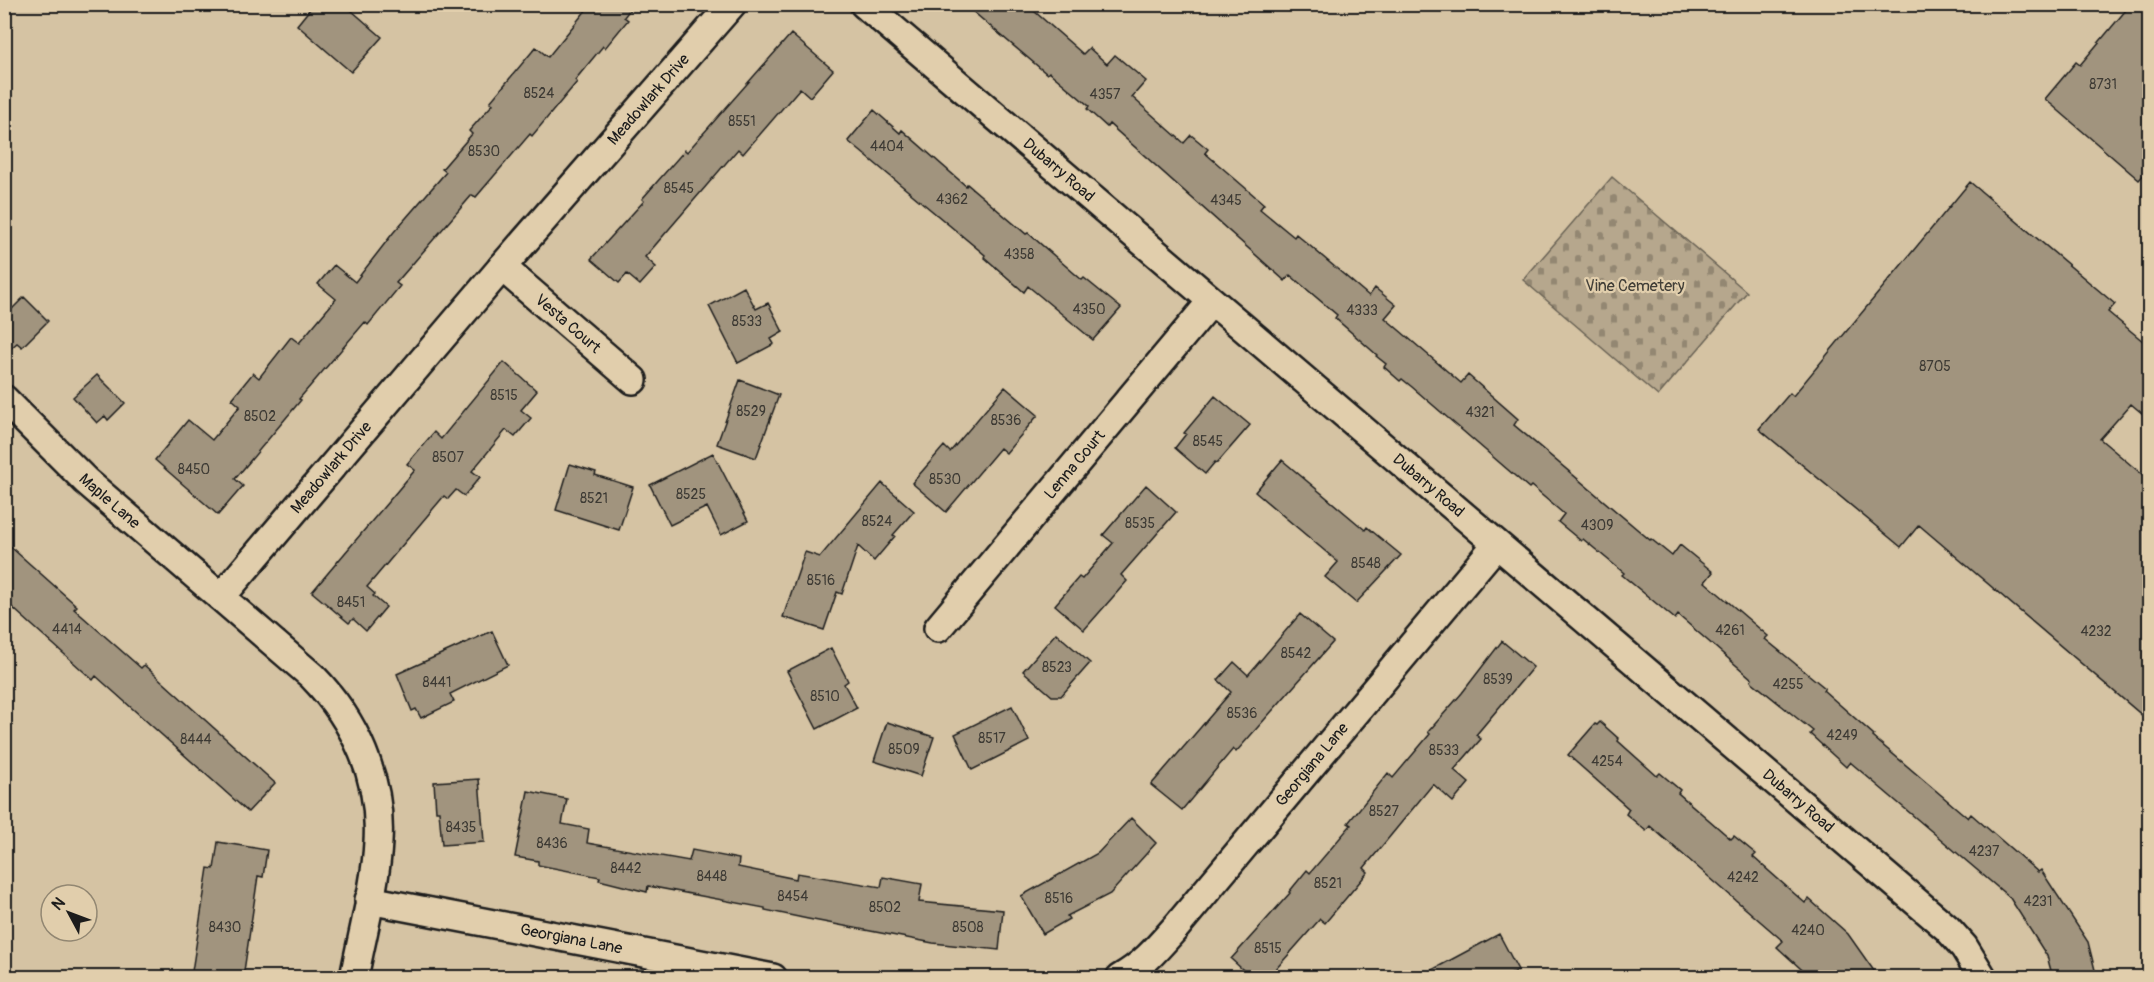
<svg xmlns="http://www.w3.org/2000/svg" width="2154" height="982" viewBox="0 0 2154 982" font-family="Pangolin,sans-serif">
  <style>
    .cemetery { fill: url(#cemetery-stones); stroke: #696254; stroke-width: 1.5 }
    .building { fill: #a1947e; stroke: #1c1c1c; stroke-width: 1.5 }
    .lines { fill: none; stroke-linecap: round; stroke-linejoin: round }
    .minor-casing { stroke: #1c1c1c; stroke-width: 32 }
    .minor { stroke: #e1ceac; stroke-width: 27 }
    .labels { text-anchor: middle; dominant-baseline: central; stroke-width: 4.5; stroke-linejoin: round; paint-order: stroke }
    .number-label { font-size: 14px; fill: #3d3a34 }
    .street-label { font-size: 16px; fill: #1c1c1c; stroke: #e1ceac }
    .park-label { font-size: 16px; fill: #423f38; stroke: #e1ceac }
  </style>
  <defs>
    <pattern id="cemetery-stones" width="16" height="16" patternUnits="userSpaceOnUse" patternTransform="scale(1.5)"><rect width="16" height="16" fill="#b6a78d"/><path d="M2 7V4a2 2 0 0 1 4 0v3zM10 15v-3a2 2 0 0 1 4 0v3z" fill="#938772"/></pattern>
  </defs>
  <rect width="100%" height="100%" fill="#d5c3a3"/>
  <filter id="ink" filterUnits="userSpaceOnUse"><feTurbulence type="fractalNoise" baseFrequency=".0167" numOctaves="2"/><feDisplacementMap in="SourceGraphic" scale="12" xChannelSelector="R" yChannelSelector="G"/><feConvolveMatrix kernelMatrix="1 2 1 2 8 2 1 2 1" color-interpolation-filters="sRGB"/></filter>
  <g filter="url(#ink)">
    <path class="cemetery" d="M1612 177 1747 292 1658 396 1523 280Z"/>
    <path class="building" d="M314 4H344L382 37 351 72 297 25Z
      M591 4H634L624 17 628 20 605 48 603 46 575 80 577 82 532 136 530 134 476 197 472 195 396 283 400 286 368 325 365 322 299 399 301 400 235 479 243 486 218 515 155 460 188 420 212 440 240 406 232 399 253 373 259 378 291 337 299 343 336 299 318 284 334 265 355 282 393 233 446 172 442 169 472 134 469 131 493 104 490 102 536 47 548 57Z
      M964 4H1026L1083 54 1089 48 1107 64 1115 55 1146 81 1132 97 1184 143 1191 135 1208 149 1205 153 1264 204 1260 209 1294 237 1296 234 1369 296 1375 288 1396 305 1385 318 1461 383 1468 375 1518 419 1514 425 1650 540 1651 539 1672 556 1680 545 1713 572 1705 582 1768 636 1765 639 1825 688 1823 690 1874 735 1873 737 1968 818 1971 814 2038 872 2041 870 2088 942 2097 978H2053L2047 956 2010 898 1850 762 1846 767 1810 734 1813 731 1751 681 1752 679 1678 615 1675 619 1622 575 1624 573 1583 539 1581 541 1558 522 1564 514 1531 486 1529 488 1412 387 1402 379 1400 381 1384 367 1386 364 1376 356 1377 355 1335 318 1337 315 1290 275 1285 281 1109 124 1107 127 1087 109 1089 106 1049 72 1047 74Z
      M2131 4H2150V168L2139 180 2045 99 2076 62 2080 65Z
      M791 34 833 70 810 97 800 88 743 154 738 149 645 257 656 267 640 285 627 274 619 283 591 259 644 201 642 199 685 150 687 152Z
      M874 110 900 133 902 130 966 186 967 184 1026 234 1028 233 1082 280 1084 278 1121 308 1093 340 1028 286 1024 292 984 257 985 255 848 141Z
      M1970 182 2115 304 2108 312 2150 347V420L2131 404 2100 439 2150 481V722L1919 525 1901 547 1759 429 1790 393 1793 396Z
      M744 287 756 309 768 303 783 332 771 339 774 344 738 363 709 306Z
      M24 297 48 321 22 347 17 343 4 354V317Z
      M504 362 537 391 521 410 531 418 515 437 506 430 472 471 480 477 464 496 456 490 448 499 444 496 367 587 375 594 373 596 386 607 366 631 353 619 349 623 312 592 415 470 407 464 434 432 441 439Z
      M97 375 125 403 108 420 105 416 97 423 73 397Z
      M740 380 779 395 756 458 717 444Z
      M1005 387 1038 415 1006 453 1000 448 946 512 912 483 944 446 950 452Z
      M1215 396 1250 425 1217 463 1215 462 1205 474 1175 448 1186 434 1184 433Z
      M713 453 748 521 721 535 707 507 670 525 650 485Z
      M1282 460 1365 530 1367 527 1401 555 1356 603 1325 577 1338 562 1255 492Z
      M570 464 596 472 595 475 633 487 619 530 556 510Z
      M882 483 914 511 893 535 895 536 874 561 858 546 842 594 837 592 824 630 783 617 805 552 820 557Z
      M1146 485 1176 512 1121 575 1127 581 1084 630 1055 605 1079 577 1082 579 1113 543 1103 535Z
      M4 541 77 606 74 609 141 668 144 665 275 783 248 812 96 676 93 680 4 600Z
      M1300 614 1333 642 1236 752 1233 749 1182 810 1151 785 1231 692 1218 680 1234 662 1248 675Z
      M492 631 508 665 450 694 454 702 421 718 416 709 412 711 397 674Z
      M1056 633 1090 663 1061 696H1052L1023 671Z
      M1502 641 1533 667 1476 735 1481 739 1454 770 1469 783 1453 802 1433 784 1364 868 1368 872 1325 923 1320 919 1268 978H1252L1231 959 1290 893 1289 892 1307 870 1310 873 1351 825 1348 823 1388 773 1393 778 1430 734 1428 732 1462 693Z
      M831 648 848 681 844 684 857 708 817 729 787 671Z
      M1012 706 1029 741 972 770 955 734Z
      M887 722 934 737 921 776 874 761Z
      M1600 722 1619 739 1618 741 1657 776 1660 773 1680 790 1678 793 1731 839 1734 836 1756 854 1753 857 1805 903 1809 899 1848 934 1879 978H1811L1777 947 1783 941 1650 826 1646 831 1626 814 1629 809 1568 755 1595 724 1597 725Z
      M479 779 484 842 442 845 439 811H436L434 782Z
      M528 791 567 799 562 824 589 829 587 843 689 861 692 850 739 859 738 867 796 879 797 873 881 887 883 877 922 884 919 902 1003 910 999 950 933 943 808 919 765 910V908L648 886 647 892 599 880 600 877 538 865V861L515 857Z
      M1131 818 1156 843 1110 894 1067 916 1069 919 1043 934 1021 896 1098 853Z
      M218 842 267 850 263 877 258 876 243 978H191L208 868 214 869Z
      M1499 934 1518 970 1504 978H1417Z"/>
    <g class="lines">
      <defs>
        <g id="minor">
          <path id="s1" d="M864 4 1947 928 1964 947 1983 978"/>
          <path id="s2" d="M502 267 633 380"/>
          <path id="s3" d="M4 399 86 481 312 676C355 720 382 779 378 842 376 884 362 935 354 978"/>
          <path id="s4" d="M221 597 502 267 732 4"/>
          <path id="s5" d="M938 628 1211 302"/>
          <path id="s6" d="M369 900 773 978"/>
          <path id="s7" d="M1120 978C1144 965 1160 945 1177 926L1496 545"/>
        </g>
      </defs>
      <use href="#minor" class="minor-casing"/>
      <use href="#minor" class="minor"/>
    </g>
  </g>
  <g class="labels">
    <g class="number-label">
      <text x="2103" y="84">8731</text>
      <text x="539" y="93">8524</text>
      <text x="1105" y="94">4357</text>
      <text x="742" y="121">8551</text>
      <text x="887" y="146">4404</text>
      <text x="484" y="151">8530</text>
      <text x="679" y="188">8545</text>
      <text x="952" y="199">4362</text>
      <text x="1226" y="200">4345</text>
      <text x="1019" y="254">4358</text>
      <text x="1089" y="309">4350</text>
      <text x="1362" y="310">4333</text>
      <text x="747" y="321">8533</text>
      <text x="1935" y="366">8705</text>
      <text x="504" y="395">8515</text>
      <text x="751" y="411">8529</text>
      <text x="1480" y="412">4321</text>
      <text x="260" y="416">8502</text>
      <text x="1006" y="420">8536</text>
      <text x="1208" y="441">8545</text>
      <text x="448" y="457">8507</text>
      <text x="194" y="469">8450</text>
      <text x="945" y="479">8530</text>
      <text x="691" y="494">8525</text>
      <text x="594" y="498">8521</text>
      <text x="877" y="521">8524</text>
      <text x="1140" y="523">8535</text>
      <text x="1597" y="525">4309</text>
      <text x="1366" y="563">8548</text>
      <text x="821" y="580">8516</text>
      <text x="351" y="602">8451</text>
      <text x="67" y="629">4414</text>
      <text x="1730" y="630">4261</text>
      <text x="2096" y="631">4232</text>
      <text x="1296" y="653">8542</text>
      <text x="1057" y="667">8523</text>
      <text x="1498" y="679">8539</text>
      <text x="437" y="682">8441</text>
      <text x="1788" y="684">4255</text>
      <text x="825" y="696">8510</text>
      <text x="1242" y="713">8536</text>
      <text x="1842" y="735">4249</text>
      <text x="992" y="738">8517</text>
      <text x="196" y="739">8444</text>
      <text x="904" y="749">8509</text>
      <text x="1444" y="750">8533</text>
      <text x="1607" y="761">4254</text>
      <text x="1384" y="811">8527</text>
      <text x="461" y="827">8435</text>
      <text x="552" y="843">8436</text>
      <text x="1984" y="851">4237</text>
      <text x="626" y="868">8442</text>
      <text x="712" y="876">8448</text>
      <text x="1743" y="877">4242</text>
      <text x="1328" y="883">8521</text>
      <text x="793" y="896">8454</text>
      <text x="1059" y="898">8516</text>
      <text x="2038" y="901">4231</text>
      <text x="885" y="907">8502</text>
      <text x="225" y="927">8430</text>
      <text x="968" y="927">8508</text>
      <text x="1808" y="930">4240</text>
      <text x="1268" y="948">8515</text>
    </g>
    <g class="street-label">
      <text stroke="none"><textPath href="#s4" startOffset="656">Meadowlark Drive</textPath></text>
      <text stroke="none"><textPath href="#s1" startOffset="256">Dubarry Road</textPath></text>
      <text stroke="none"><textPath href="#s2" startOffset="87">Vesta Court</textPath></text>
      <text stroke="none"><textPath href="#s5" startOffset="213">Lenna Court</textPath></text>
      <text stroke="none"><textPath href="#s4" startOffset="170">Meadowlark Drive</textPath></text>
      <text stroke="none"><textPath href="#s1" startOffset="742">Dubarry Road</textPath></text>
      <text stroke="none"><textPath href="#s3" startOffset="147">Maple Lane</textPath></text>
      <text stroke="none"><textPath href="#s7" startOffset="288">Georgiana Lane</textPath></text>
      <text stroke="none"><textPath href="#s1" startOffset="1228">Dubarry Road</textPath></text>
      <text stroke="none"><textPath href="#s6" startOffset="206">Georgiana Lane</textPath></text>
    </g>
    <g class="park-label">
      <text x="1635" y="286">Vine Cemetery</text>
    </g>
  </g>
  <rect width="2154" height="982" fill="none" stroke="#e1ceac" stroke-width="24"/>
  <rect x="12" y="12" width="2130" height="958" fill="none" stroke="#1c1c1c" stroke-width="2" filter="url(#ink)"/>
  <g transform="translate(69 913) rotate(311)"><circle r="28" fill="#e1ceac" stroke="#928772" stroke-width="1.5"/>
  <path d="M0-4.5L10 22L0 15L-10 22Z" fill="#1c1c1c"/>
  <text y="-9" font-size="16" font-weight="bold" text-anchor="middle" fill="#1c1c1c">N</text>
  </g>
</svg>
